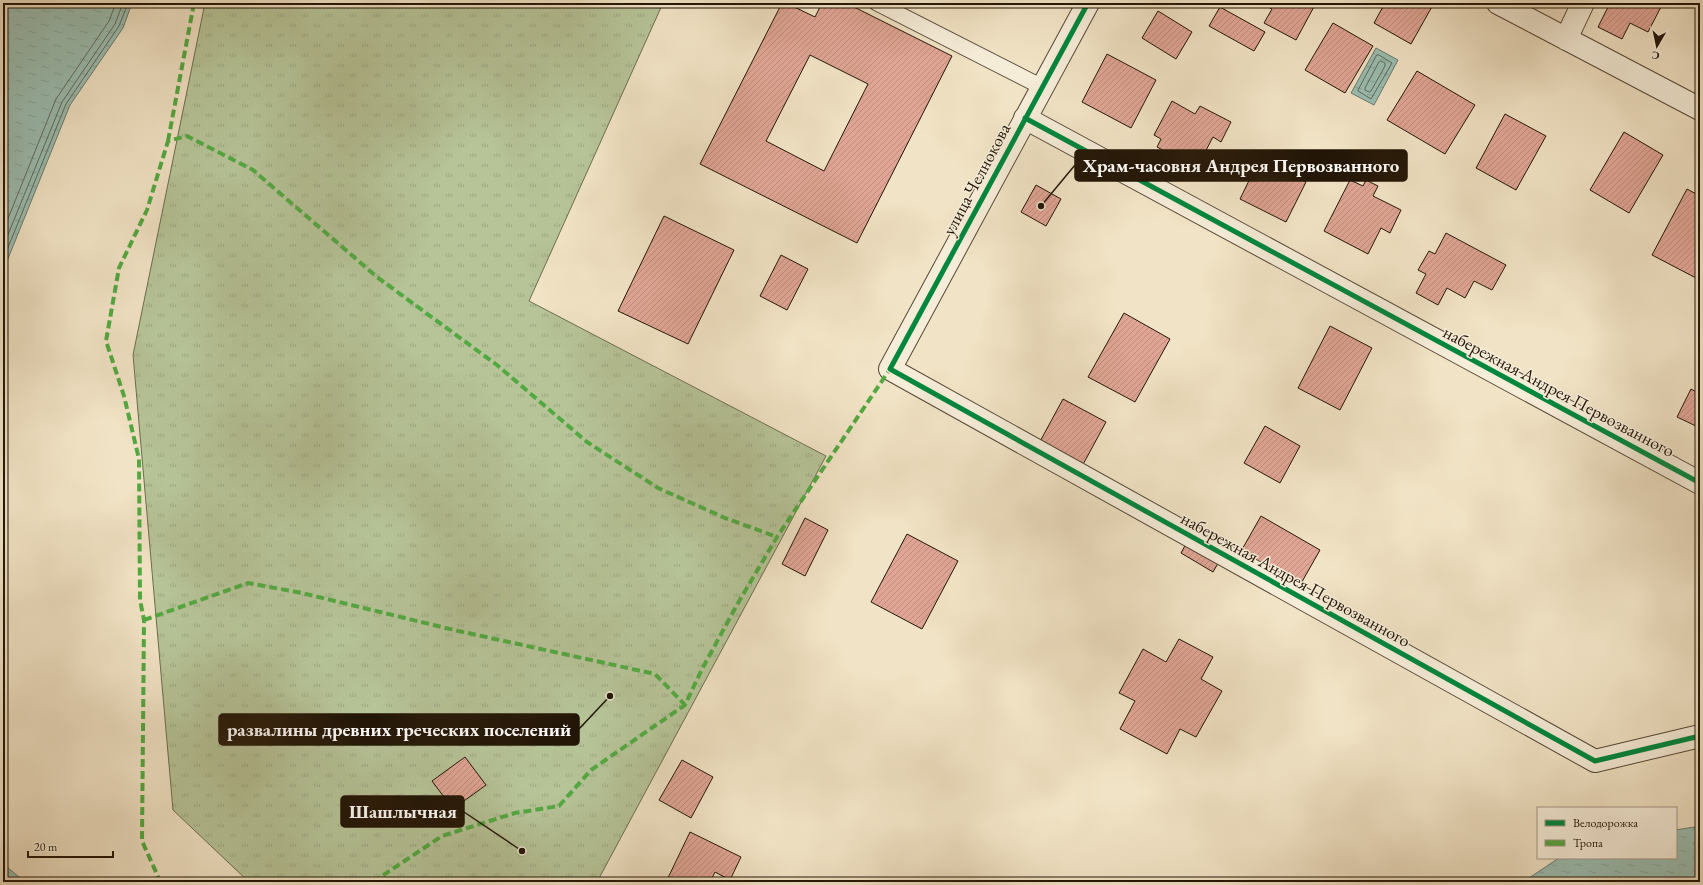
<svg xmlns="http://www.w3.org/2000/svg" width="1703" height="885" viewBox="0 0 1703 885" font-family="'EB Garamond',serif">
  <style>
    .grass { fill: url(#grass-tufts); stroke: #6c6d50 }
    .water { fill: url(#water-ripples); stroke: #6b7b6e }
    .lines { fill: none; stroke-linecap: round; stroke-linejoin: round }
    .shore { stroke: #5f6a5c; stroke-width: 1 }
    .building { fill: url(#building-hatch); stroke: #231607; fill-rule: evenodd }
    .service-casing { stroke: #564936; stroke-width: 17 }
    .minor-casing { stroke: #564936; stroke-width: 24 }
    .service { stroke: #f6edd9; stroke-width: 15 }
    .minor { stroke: #f6edd9; stroke-width: 22 }
    .quiet { stroke: #53a941; stroke-width: 4; stroke-dasharray: 8 4; stroke-linecap: butt }
    .cycleway-casing { stroke: #f6edd9; stroke-width: 8 }
    .cycleway { stroke: #00873e; stroke-width: 5 }
    .labels { text-anchor: middle; dominant-baseline: central; stroke-width: 3; stroke-linejoin: round; paint-order: stroke }
    .street-label { font-size: 18px; fill: #231607; stroke: #f6edd9 }
    .leader { fill: none; stroke: #231607; stroke-width: 1.5 }
    .callout-dot { fill: #231607; stroke: #f6edd9; stroke-width: 1.5 }
    .callout { fill: #231607; stroke: #231607; stroke-width: 1.5 }
    .callout-label { font-size: 19px; text-anchor: middle; font-weight: bold; fill: #fff }
  </style>
  <defs>
    <pattern id="grass-tufts" width="24" height="20" patternUnits="userSpaceOnUse"><rect width="24" height="20" fill="#b6c498"/><path d="M3 7l-1-3M5 7V3M7 7l1-3M15 17l-1-3M17 17v-4M19 17l1-3" fill="none" stroke="#9ca882"/></pattern>
    <pattern id="water-ripples" width="26" height="14" patternUnits="userSpaceOnUse"><rect width="26" height="14" fill="#9bbeb2"/><path d="M2 4q2-2 4 0t4 0M15 11q2-2 4 0t4 0" fill="none" stroke="#85a398"/></pattern>
    <pattern id="building-hatch" width="6" height="6" patternUnits="userSpaceOnUse"><rect width="6" height="6" fill="#e0a595"/><path d="M-1 1l2-2M0 6l6-6M5 7l2-2" fill="none" stroke="#c08d7f"/></pattern>
  </defs>
  <rect width="100%" height="100%" fill="#f1e3c5"/>
  <filter id="stains"><feTurbulence type="fractalNoise" baseFrequency=".005" numOctaves="4"/><feColorMatrix values="0 0 0 0 .2 0 0 0 0 .09 0 0 0 0 .02 0 0 0 .5 -.17"/></filter>
  <radialGradient id="worn" r=".72"><stop offset=".6" stop-color="#630" stop-opacity="0"/><stop offset="1" stop-color="#630" stop-opacity=".3"/></radialGradient>
  <path class="grass" d="M205 3H663L529 301 826 456 597 882H249L173 810 133 355Z"/>
  <path class="water" d="M3 3H132L123 28 70 105 3 271Z
    M1376 48 1398 60 1374 105 1351 93Z
    M1700 826V882H1523L1559 858H1676V830Z
    M3 857 7 867 25 882H3Z"/>
  <g class="lines">
    <path class="shore" d="M1377 55H1379L1392 63 1371 99 1358 91Z
      M1381 61 1385 63V66L1371 91 1369 92 1365 90V88L1379 62Z
      M3 231 56 99 109 21 116 3
      M3 247 62 102 115 24 123 3
      M3 260 66 104 119 26 128 3"/>
  </g>
  <path class="building" d="M782 3H786L815 17 822 3H846L952 56 857 243 700 164ZM810 55 868 84 824 171 766 141Z
    M1261 3H1316L1296 40 1264 23 1272 9Z
    M1385 3H1434L1411 44 1374 23Z
    M1610 3H1663L1648 32 1630 23 1622 39 1598 27Z
    M1220 7 1265 32 1254 51 1209 26Z
    M1158 11 1192 32 1176 59 1142 38Z
    M1333 23 1373 46 1345 93 1305 70Z
    M1107 54 1156 80 1131 128 1082 102Z
    M1417 71 1475 105 1445 154 1387 120Z
    M1172 101 1195 114 1200 106 1231 122 1221 142 1213 137 1193 175 1170 163 1174 156 1157 147 1161 139 1154 135Z
    M1505 114 1546 136 1516 190 1476 168Z
    M1624 132 1663 155 1629 213 1590 190Z
    M1264 150 1290 163 1286 171 1306 182 1286 222 1240 199Z
    M1350 180 1363 186 1366 180 1378 186 1373 196 1401 210 1390 233 1381 228 1368 254 1324 231Z
    M1036 185 1061 199 1046 226 1021 212Z
    M1687 189 1700 196V271L1696 278 1652 255Z
    M664 216 734 250 688 344 618 311Z
    M1446 233 1506 265 1492 290 1474 281 1465 298 1447 288 1438 305 1416 293 1426 274 1418 270 1429 251 1435 254Z
    M781 255 808 269 787 310 760 296Z
    M1124 313 1170 339 1135 402 1088 377Z
    M1330 326 1372 348 1340 410 1298 388Z
    M1691 389 1698 393 1700 389V437L1695 434 1698 427 1677 417Z
    M1063 399 1106 422 1080 470 1037 447Z
    M1265 426 1300 446 1280 483 1244 463Z
    M1261 516 1320 550 1299 587 1240 553Z
    M805 518 828 530 805 576 782 564Z
    M907 534 958 561 922 629 871 602Z
    M1187 542 1220 560 1213 572 1181 553Z
    M1179 639 1213 657 1201 679 1222 691 1196 737 1180 729 1167 754 1120 729 1135 701 1119 693 1143 649 1166 662Z
    M465 757 486 785 453 809 432 781Z
    M682 760 713 777 691 818 659 800Z
    M690 832 741 857 730 880 715 872 710 882H666Z"/>
  <g class="lines">
    <defs>
      <path id="service" d="M877 3 1042 87"/>
      <path id="minor" d="M1088 3 890 369 1595 761 1700 736
        M1498 3 1700 109
        M1566 39 1583 3
        M1025 118 1700 483"/>
    </defs>
    <use href="#service" class="service-casing"/>
    <use href="#minor" class="minor-casing"/>
    <use href="#service" class="service"/>
    <use href="#minor" class="minor"/>
    <path class="quiet" d="M168 141 194 3
      M144 620 248 583 302 593 454 630 655 674 685 705
      M162 882 160 881 142 841 144 620 140 600 139 459 124 396 106 341 119 268 147 210 168 141 187 136 253 170 377 277 497 365 587 442 658 488 725 518 777 537
      M373 882 442 836 515 813 559 806 591 770 685 705 702 669 738 603 777 537 890 369"/>
    <defs>
      <path id="cycleway" d="M1088 3 890 369 1595 761 1700 736
        M1025 118 1700 483"/>
    </defs>
    <use href="#cycleway" class="cycleway-casing"/>
    <use href="#cycleway" class="cycleway"/>
  </g>
  <g class="labels">
    <g class="street-label">
      <text transform="translate(976 179) rotate(-62)">улица Челнокова</text>
      <text transform="translate(1559 391) rotate(28)">набережная Андрея Первозванного</text>
      <text transform="translate(1296 579) rotate(29)">набережная Андрея Первозванного</text>
    </g>
  </g>
  <path class="leader" d="M1041 206L1075 165M610 696L579 729M522 851L464 812"/>
  <g class="callout-dot">
    <circle cx="1041" cy="206" r="4"/>
    <circle cx="610" cy="696" r="4"/>
    <circle cx="522" cy="851" r="4"/>
  </g>
  <g class="callout">
    <rect x="1075" y="150" width="332" height="31" rx="4"/>
    <rect x="219" y="714" width="360" height="31" rx="4"/>
    <rect x="341" y="796" width="123" height="31" rx="4"/>
  </g>
  <g class="callout-label">
    <text x="1241" y="172">Храм-часовня Андрея Первозванного</text>
    <text x="399" y="736">развалины древних греческих поселений</text>
    <text x="403" y="818">Шашлычная</text>
  </g>
  <rect width="1703" height="885" fill="none" stroke="#f1e3c5" stroke-width="16"/>
  <rect x="4" y="4" width="1695" height="877" fill="none" stroke="#231607" stroke-width="2"/>
  <rect x="8" y="8" width="1687" height="869" fill="none" stroke="#231607"/>
  <rect x="1537" y="807" width="140" height="52" fill="#f6edd9" stroke="#a29785"/>
  <rect x="1545" y="820" width="20" height="6" fill="#00873e" stroke="#a29785"/>
  <text x="1573" y="827" font-size="12" fill="#231607">Велодорожка</text>
  <rect x="1545" y="840" width="20" height="6" fill="#53a941" stroke="#a29785"/>
  <text x="1573" y="847" font-size="12" fill="#231607">Тропа</text>
  <g transform="translate(1657 46) rotate(189)" stroke="#f6edd9" stroke-width="3" paint-order="stroke">
  <path d="M0-3L7 15L0 10L-7 15Z" fill="#231607"/>
  <text y="-6" font-size="11" font-weight="bold" text-anchor="middle" fill="#231607">С</text>
  </g>
  <path d="M28 851v6h85v-6" fill="none" stroke="#231607" stroke-width="2"/>
  <text x="34" y="851" font-size="12" fill="#231607" stroke="#f6edd9" stroke-width="3" paint-order="stroke">20 m</text>
  <rect width="100%" height="100%" filter="url(#stains)"/>
  <rect width="100%" height="100%" fill="url(#worn)"/>
</svg>
